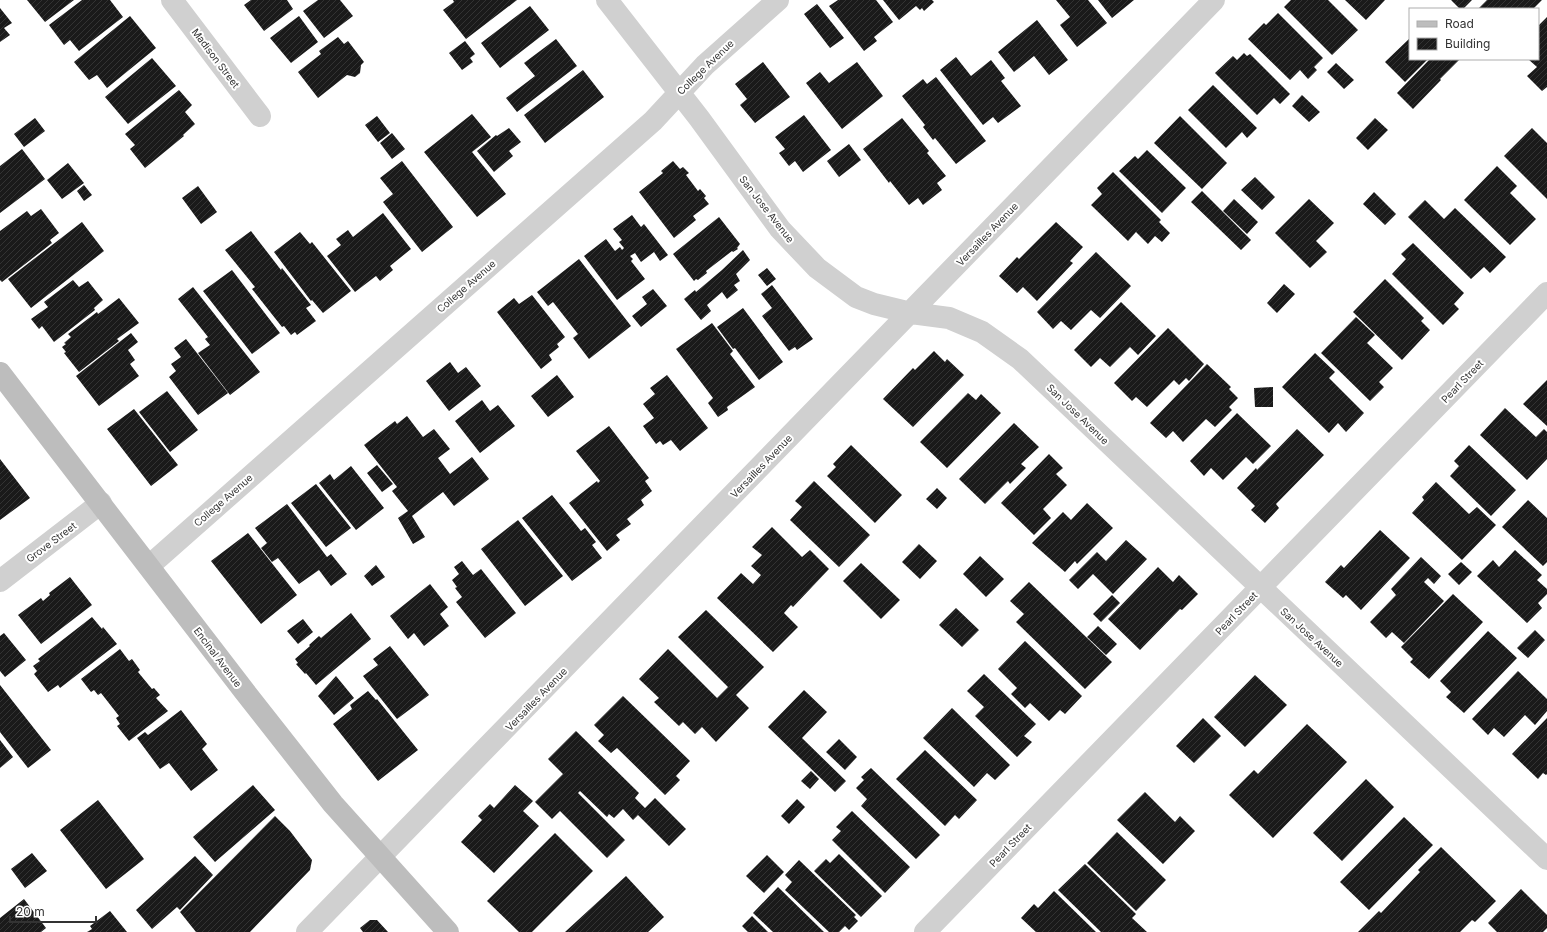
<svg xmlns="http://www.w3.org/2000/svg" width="1547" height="932" viewBox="0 0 1547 932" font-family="Inter,sans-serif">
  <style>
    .building { fill: url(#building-hatch) }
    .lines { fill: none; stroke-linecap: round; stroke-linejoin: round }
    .street { stroke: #d0d0d0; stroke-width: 22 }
    .secondary { stroke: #bdbdbd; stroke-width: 22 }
    .labels { text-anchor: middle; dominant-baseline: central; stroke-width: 4; stroke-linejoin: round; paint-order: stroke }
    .street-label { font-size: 10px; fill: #333; stroke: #fff }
  </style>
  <defs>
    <pattern id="building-hatch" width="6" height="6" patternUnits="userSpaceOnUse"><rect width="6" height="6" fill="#1a1a1a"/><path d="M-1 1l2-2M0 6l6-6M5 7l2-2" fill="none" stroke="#333"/></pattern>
  </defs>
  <rect width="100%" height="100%" fill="#fff"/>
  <path class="building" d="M27 0H74L45 22Z
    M82 0H110L123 17 79 51 70 40 64 45 49 25Z
    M251 0H287L293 9 264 31 244 5Z
    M318 0H340L353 16 324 38 303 11Z
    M453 0H517L466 39 443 10 454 2Z
    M838 0H876L893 22 874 37 877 41 864 51 829 6Z
    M883 0H932L934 2 924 11 922 8 920 10 916 6 899 20Z
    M1056 0H1088L1107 23 1077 47 1060 25 1070 17Z
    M1098 0H1134L1112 18Z
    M1291 0H1328L1358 30 1332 55 1284 7Z
    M1345 0H1385L1366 20Z
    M1451 0H1472L1463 9H1460Z
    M1487 0H1542L1533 9H1478Z
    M817 4 844 38 830 48 804 14Z
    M530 6 549 30 500 68 481 43Z
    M0 8 12 23 4 28 10 35 0 42Z
    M1278 13 1323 58 1314 67 1317 70 1308 79 1300 70 1290 80 1248 39 1264 23 1266 25Z
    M130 16 156 48 107 88 97 75 89 80 74 62Z
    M299 16 318 42 291 63 270 38Z
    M1547 17V87L1542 91 1527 76 1537 67 1528 59H1538V26Z
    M1037 20 1068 60 1049 75 1034 56 1014 72 998 52Z
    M338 37 344 44 348 41 364 62 361 65 360 73 355 77 347 75 318 98 298 72 321 54 319 51Z
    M1410 38V59H1428L1405 82 1385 62Z
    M556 39 577 66 517 112 506 98 535 76 524 63Z
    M465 41 475 54 470 58 473 62 462 70 449 53Z
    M1244 53 1247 56 1250 54 1290 94 1280 104 1274 98 1257 115 1215 73 1233 56 1237 60Z
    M956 57 971 76 991 60 1005 78 1001 81 1021 106 998 123 993 117 983 125 940 70Z
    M152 58 176 86 128 124 105 97Z
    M1430 59 1459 60 1440 79 1441 80 1413 109 1397 93Z
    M763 62 790 97 755 123 740 105 747 99 735 84Z
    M857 62 883 96 842 129 806 83 820 72 829 83Z
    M1336 63 1354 80 1344 89 1327 72Z
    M583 70 604 97 545 143 524 115Z
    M936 77 986 141 956 164 935 138 933 140 923 127 925 125 902 96 923 79 927 84Z
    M1213 85 1257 128 1247 138 1242 132 1226 148 1188 110Z
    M179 90 192 105 185 112 195 124 183 135 184 136 145 168 130 149 135 145 125 134Z
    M1302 95 1320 112 1309 122 1292 106Z
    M472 114 491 137 472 152 506 194 477 217 424 152Z
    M804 115 831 150 803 172 795 161 789 166 779 153 785 149 775 137Z
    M377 116 390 133 378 142 365 125Z
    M1180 116 1227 163 1202 189 1154 143Z
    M35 118 45 131 24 147 14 134Z
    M902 118 929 151 927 153 946 176 937 183 942 190 923 205 918 198 909 205 890 181 889 183 863 149Z
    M1375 118 1388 130 1368 150 1356 138Z
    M509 128 521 142 509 151 513 156 494 172 477 151 496 135 497 136Z
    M1532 128 1547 143V199L1504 156Z
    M392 133 405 149 392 159 380 143Z
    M849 144 861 160 839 177 827 161Z
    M22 149 45 179 0 213V166Z
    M1147 150 1186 188 1162 213 1119 171 1135 156 1138 159Z
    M402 161 453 227 422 252 383 202 393 194 380 178Z
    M673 161 680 169 683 167 689 173 686 175 698 191 700 189 706 196 704 198 709 204 693 216 696 220 674 238 639 192 663 173 661 171Z
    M68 163 84 183 62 199 47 180Z
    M1497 166 1517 186 1510 193 1536 219 1510 245 1464 200Z
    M1113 172 1161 220 1159 222 1170 233 1162 242 1155 236 1148 244 1136 232 1128 241 1091 205 1102 194 1097 188Z
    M1255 177 1275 197 1262 210 1241 190Z
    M84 185 92 195 84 201 77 191Z
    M198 186 217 212 201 224 182 198Z
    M1202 191 1251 240 1241 250 1191 202Z
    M1374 192 1396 214 1385 225 1363 204Z
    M1234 199 1258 222 1247 234 1223 211Z
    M1309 199 1334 223 1316 241 1327 252 1310 268 1275 233Z
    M1425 200 1444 219 1455 208 1506 257 1490 273 1484 267 1471 279 1408 217Z
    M41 209 59 233 50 240 52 243 2 282 0 280V231L27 211 31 216Z
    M383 213 411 249 390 266 393 270 380 281 376 276 355 292 327 256 341 245 336 239 348 230 353 237Z
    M632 215 641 227 644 224 668 255 660 261 654 252 641 262 635 253 630 256 633 259 631 261 645 279 617 300 584 256 606 239 615 251 620 247 622 250 624 248 619 242 622 240 613 229Z
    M719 217 740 244 737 248 738 249 733 252 732 251 706 271 707 273 698 280 696 279 694 281 673 254Z
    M82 222 104 251 31 308 8 279Z
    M1056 222 1083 247 1070 261 1073 263 1037 301 1023 287 1017 293 999 276 1017 257 1019 259Z
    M251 231 281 270 282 268 311 305 306 308 316 321 297 335 295 332 291 335 284 326 282 327 252 289 255 287 225 250Z
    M300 232 310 244 312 242 351 291 323 313 312 300 311 301 274 252Z
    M1413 243 1464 293 1454 304 1459 309 1443 325 1392 274 1406 259 1401 254Z
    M743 250 750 260 736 274 740 281 734 285 738 290 727 299 722 292 707 305 711 311 701 320 684 299 695 290 696 292 722 270Z
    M1096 252 1131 286 1100 318 1091 310 1071 330 1061 321 1053 329 1037 312Z
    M579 259 631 326 589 359 573 338 578 334 553 302 548 306 537 292Z
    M767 268 776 279 767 286 758 275Z
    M232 270 280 333 252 354 203 291Z
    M1385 279 1424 318 1421 321 1430 330 1402 360 1353 312Z
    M73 280 79 287 88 281 103 300 94 308 95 310 54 342 42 326 39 329 31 319 48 307 44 302Z
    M1284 284 1295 294 1277 313 1267 303Z
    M772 285 813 339 797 350 795 347 789 351 762 316 772 308 761 294Z
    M193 287 260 372 230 395 198 353 210 345 205 339 208 337 178 299Z
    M653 289 667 306 641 327 632 316 647 304 642 297Z
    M532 295 565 337 557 344 559 347 549 355 552 360 541 369 497 312 514 298 519 304Z
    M119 298 139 323 117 339 119 341 79 372 64 353 66 352 62 347 66 344 64 343 71 337 68 334 97 312 98 314Z
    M1121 302 1156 336 1138 355 1130 347 1110 367 1100 358 1091 367 1074 350Z
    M743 308 783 362 759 380 735 348 733 349 717 327Z
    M1356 317 1375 335 1367 343 1393 368 1379 382 1384 387 1370 401 1321 353Z
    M712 323 733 351 730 354 755 387 727 407 728 410 718 417 708 403 713 398 676 349Z
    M1168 328 1204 364 1189 381 1186 378 1179 385 1174 380 1147 407 1136 397 1132 401 1114 383Z
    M131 333 138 342 128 350 135 360 130 364 139 376 99 406 76 376Z
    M186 339 228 393 198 415 169 377 176 371 171 364 181 357 174 348Z
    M934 351 945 362 947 359 964 375 913 427 883 399 913 368 915 370Z
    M1315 353 1335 372 1329 378 1364 413 1346 432 1338 423 1329 433 1282 387Z
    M450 362 458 373 466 367 481 386 449 411 426 381Z
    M1207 364 1231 387 1229 389 1238 398 1229 407 1232 410 1215 427 1206 419 1183 442 1173 431 1166 438 1150 423Z
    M557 375 574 397 548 417 531 396Z
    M667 375 708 428 680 451 671 440 663 445 660 441 656 444 643 426 654 418 643 404 655 394 650 388Z
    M1547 380V426L1523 404Z
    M1273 387V407H1255L1254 388Z
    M167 391 198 430 170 452 139 412Z
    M968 393 976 400 981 394 1001 413 947 468 920 442Z
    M482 400 490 411 498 405 515 426 480 453 455 421Z
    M1505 408 1536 437 1544 429 1547 432V459L1527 480 1480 435Z
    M134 409 178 465 151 486 107 429Z
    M1237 413 1271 446 1253 464 1246 457 1223 480 1211 468 1204 476 1190 461Z
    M407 416 423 437 434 429 450 449 438 458 450 474 472 457 489 479 454 506 443 492 412 516 425 537 413 544 398 518 408 511 392 491 397 487 364 445 395 421 397 424Z
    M1014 423 1039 447 1021 464 1026 468 1010 484 1008 481 985 504 959 479Z
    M609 426 649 478 645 481 652 491 641 500 644 505 627 519 631 524 616 535 620 540 607 551 569 503 597 481 598 483 600 481 576 451Z
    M1297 429 1324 455 1276 504 1279 508 1265 523 1251 510 1255 506 1237 488 1256 468 1257 470Z
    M851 445 902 495 875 523 827 476 836 467 833 464Z
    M1469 445 1516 490 1491 516 1450 476 1459 466 1454 461Z
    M1049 454 1063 468 1056 474 1067 485 1043 509 1051 518 1034 535 1001 503Z
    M0 459 30 498 0 520Z
    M377 465 393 484 382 492 367 473Z
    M351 466 384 508 356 530 319 483 330 474 334 480Z
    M814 481 870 535 839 567 790 520 802 507 795 501Z
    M1436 482 1469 514 1477 507 1496 525 1462 560 1412 513 1424 500 1422 497Z
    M316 484 351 528 326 547 291 503Z
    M937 488 947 498 937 509 926 499Z
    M552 495 581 531 585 528 596 542 592 545 602 558 572 581 522 518Z
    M1528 500 1547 518V562L1543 566 1502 527Z
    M1087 503 1113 528 1077 564 1075 561 1065 572 1032 543 1063 512 1071 520Z
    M287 504 327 557 331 554 347 574 331 586 319 570 299 584 278 558 272 562 261 548 267 543 255 528Z
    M518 520 563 576 525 606 481 549Z
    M772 527 802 557 810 550 829 569 793 607 791 605 784 613 798 627 773 652 717 598 741 573 753 584 761 575 751 566 762 555 752 547Z
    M1380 530 1410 558 1361 610 1346 595 1343 598 1325 582 1341 565 1344 568Z
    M248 533 297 595 261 624 211 561Z
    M1126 540 1147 559 1113 594 1093 574 1078 589 1069 580 1097 552 1106 561Z
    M919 544 937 561 920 579 902 562Z
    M1515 550 1542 575 1537 580 1547 589V594L1538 603 1542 608 1527 623 1477 576 1493 560 1499 567Z
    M980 556 1004 579 986 597 963 574Z
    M1421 557 1441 576 1434 584 1428 578 1424 582 1444 601 1404 643 1392 632 1386 638 1370 622 1396 595 1391 589Z
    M462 561 473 575 481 569 516 613 485 638 456 602 462 597 455 588 457 587 452 580 459 574 454 567Z
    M1461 562 1472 572 1459 585 1448 574Z
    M861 563 900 600 881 619 843 581Z
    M376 565 385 577 372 586 364 576Z
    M1158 567 1173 582 1179 575 1198 594 1182 610 1180 609 1140 650 1108 619Z
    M70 577 92 605 41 644 18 615 41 598 43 601 50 595 49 593Z
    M1029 582 1112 662 1085 689 1016 622 1024 614 1010 601Z
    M430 584 448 607 440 614 449 626 424 646 414 633 408 639 390 616Z
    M1453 594 1483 622 1429 679 1410 662 1413 659 1401 647Z
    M1112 595 1120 603 1101 622 1093 614Z
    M956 608 979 630 962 647 939 625Z
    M706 610 764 667 736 695 749 708 716 742 702 727 695 734 683 722 679 726 654 702 659 698 639 679 668 649 717 698 728 687 678 637Z
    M351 613 371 639 316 685 306 673 305 674 296 664 298 663 295 659 310 646 309 645 319 636 321 638Z
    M92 617 102 629 103 627 117 644 60 688 58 685 48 692 34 674 37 671 33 666 40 661 38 659Z
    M303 619 313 632 298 644 287 631Z
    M1098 626 1117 644 1106 655 1087 637Z
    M1535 630 1545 640 1528 658 1517 648Z
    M1488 631 1517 658 1464 713 1446 697 1451 692 1440 681Z
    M4 633 26 660 5 677 0 671V636Z
    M1025 641 1082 696 1065 714 1060 710 1049 721 1030 703 1025 708 1011 694 1017 688 998 669Z
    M390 646 429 695 397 719 363 676 378 665 373 659Z
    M120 649 129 661 132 659 140 670 138 672 152 689 154 688 160 695 156 698 168 711 129 741 117 726 120 724 116 718 119 716 101 693 98 695 94 690 91 692 81 679Z
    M1518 671 1547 699V711L1535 725 1525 715 1504 737 1494 728 1488 735 1472 719Z
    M984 674 1036 724 1024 736 1032 742 1017 757 975 716 984 707 967 691Z
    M1255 675 1287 705 1245 747 1214 717Z
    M336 676 354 698 334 715 318 696Z
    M0 685 51 750 28 768 0 732Z
    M804 690 827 712 802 738 846 781 835 792 768 727Z
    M368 691 376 700 377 699 418 750 378 781 333 724 352 709 350 705Z
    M623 696 690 761 676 776 680 780 665 795 617 748 611 753 598 741 604 735 594 725Z
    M952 708 1010 765 995 780 987 773 974 787 923 738Z
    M181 710 207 744 202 749 218 770 191 791 169 763 160 769 137 738 145 732 148 735Z
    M1203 718 1221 736 1194 763 1176 746Z
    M1547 718V774L1546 775 1543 773 1538 779 1512 754Z
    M1307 724 1347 762 1273 838 1229 795 1254 770 1258 774Z
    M576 731 639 793 635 798 645 808 655 798 686 829 669 846 638 815 633 820 623 809 614 818 609 814 607 817 580 791 578 793 625 840 607 858 560 811 552 819 535 802 563 774 548 759Z
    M839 739 857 757 845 770 826 752Z
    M0 740 13 757 0 768Z
    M925 750 977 800 959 819 955 815 945 826 896 779Z
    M871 768 940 835 916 859 861 806 867 799 856 788 864 780 861 777Z
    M811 771 819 779 810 789 801 781Z
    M1366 779 1394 807 1342 861 1313 833Z
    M253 785 275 810 215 862 193 837Z
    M515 785 533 801 523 811 539 826 494 873 461 842 482 820 478 816 490 804 494 808Z
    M1145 792 1175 822 1180 816 1195 831 1163 864 1117 820Z
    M797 799 805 807 789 824 781 816Z
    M98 800 144 859 106 889 60 830Z
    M852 811 910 867 885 893 832 840 841 831 836 827Z
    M275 816 290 831 312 860 310 870 250 932H196L180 912Z
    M1404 817 1433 845 1369 910 1340 882Z
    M1117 832 1166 880 1136 911 1087 863Z
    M555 833 593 871 532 932H519L487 901Z
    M1441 847 1496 901 1475 922 1472 920 1460 932H1358L1379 911 1381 913 1420 872 1418 870Z
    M32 853 47 871 25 888 11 869Z
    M839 854 882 896 861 917 814 871 826 859 830 863Z
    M767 855 784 872 764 893 746 876Z
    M195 856 213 875 180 910 177 907 152 929 136 910Z
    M799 860 856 915 854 917 858 921 849 930 845 926 839 932H829L785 890 792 882 785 875Z
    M1085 864 1136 914 1132 918 1147 932H1101L1058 890Z
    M626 876 664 917 648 932H565Z
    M778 887 824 932H773L753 913Z
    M1521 889 1547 915V928L1543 932H1497L1488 923Z
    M1054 891 1096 932H1036L1021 918 1034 904 1038 908Z
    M24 899 46 928 41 932H0V918Z
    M110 911 127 932H87L92 929 90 926Z
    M752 916 768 932H748L742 926Z
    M370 920H377L388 932H363L360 928Z"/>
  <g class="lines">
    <path class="street" d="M172 0 260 116
      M607 0 699 118 780 229 817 268 856 297 874 304 911 313 949 318 982 332 1020 359 1547 859
      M149 566 653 121 705 65 778 0
      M0 581 101 503
      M307 932 1214 0
      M925 932 1547 293"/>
    <path class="secondary" d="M0 373 245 692 333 804 448 932"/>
  </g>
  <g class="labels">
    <g class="street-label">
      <text transform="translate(216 58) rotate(53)">Madison Street</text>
      <text transform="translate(705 67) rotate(-44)">College Avenue</text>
      <text transform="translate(767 209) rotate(52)">San Jose Avenue</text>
      <text transform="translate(987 234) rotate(-46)">Versailles Avenue</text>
      <text transform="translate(466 286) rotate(-41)">College Avenue</text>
      <text transform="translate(1462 381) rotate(-46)">Pearl Street</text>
      <text transform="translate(1078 414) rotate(44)">San Jose Avenue</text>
      <text transform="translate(761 466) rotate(-46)">Versailles Avenue</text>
      <text transform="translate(223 500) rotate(-41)">College Avenue</text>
      <text transform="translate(51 542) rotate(-37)">Grove Street</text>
      <text transform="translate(1236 613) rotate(-46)">Pearl Street</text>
      <text transform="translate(1312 637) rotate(43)">San Jose Avenue</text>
      <text transform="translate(218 657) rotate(53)">Encinal Avenue</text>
      <text transform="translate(536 699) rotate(-46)">Versailles Avenue</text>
      <text transform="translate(1010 845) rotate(-46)">Pearl Street</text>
    </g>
  </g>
  <rect x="1409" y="8" width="130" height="52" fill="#ffffff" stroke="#adadad"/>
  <rect x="1417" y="21" width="20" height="6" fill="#bdbdbd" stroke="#adadad"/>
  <text x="1445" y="28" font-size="12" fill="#333333">Road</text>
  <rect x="1417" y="38" width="20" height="12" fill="url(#building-hatch)" stroke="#adadad"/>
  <text x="1445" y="48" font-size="12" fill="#333333">Building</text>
  <path d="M10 916v6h86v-6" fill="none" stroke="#333333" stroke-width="2"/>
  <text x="16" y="916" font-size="12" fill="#333333" stroke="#ffffff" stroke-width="3" paint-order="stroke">20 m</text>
</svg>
